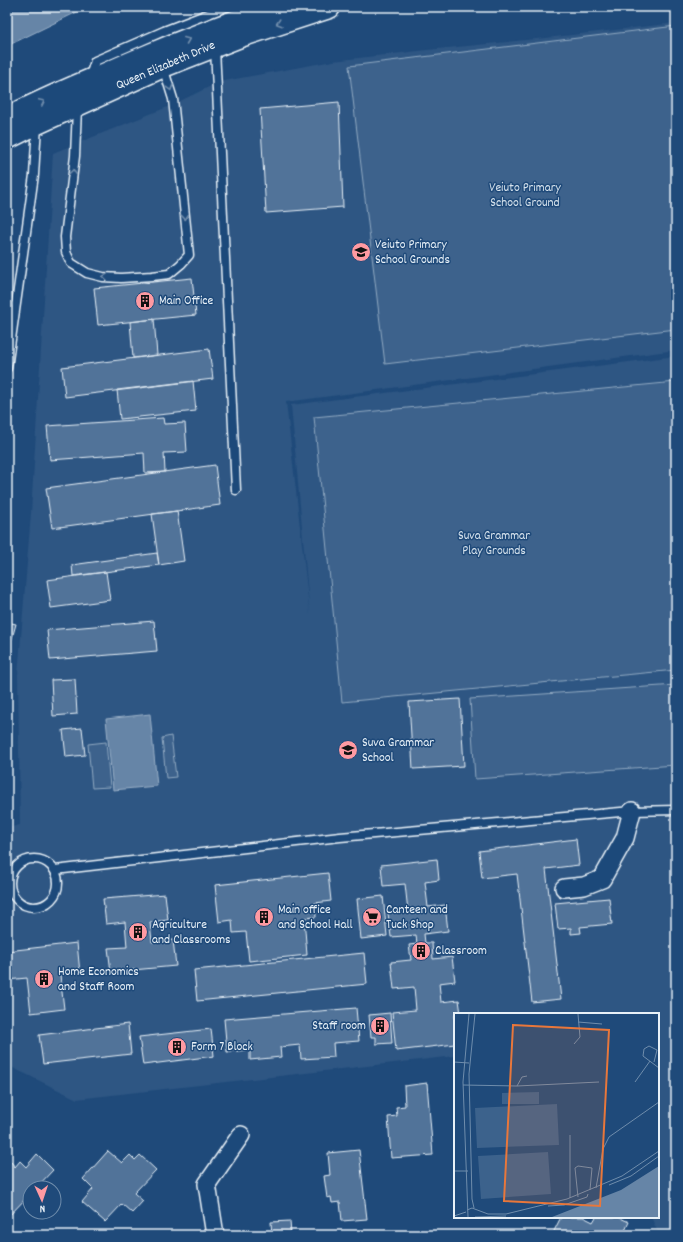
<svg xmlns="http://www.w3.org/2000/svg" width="683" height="1242" viewBox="0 0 683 1242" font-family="Dekko,sans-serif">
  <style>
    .built { fill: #2e5683 }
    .green { fill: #3c628c; stroke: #92aac2 }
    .water { fill: #6685a7; stroke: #9ab0c7 }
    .building { fill: #517399; stroke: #e8f1f8 }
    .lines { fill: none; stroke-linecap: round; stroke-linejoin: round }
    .service-casing { stroke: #e8f1f8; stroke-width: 11 }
    .minor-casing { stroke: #e8f1f8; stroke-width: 20 }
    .primary-casing { stroke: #e8f1f8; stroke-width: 25 }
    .path { stroke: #e8f1f8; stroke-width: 2.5; stroke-dasharray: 3 3; stroke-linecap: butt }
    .service { stroke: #1f4a7a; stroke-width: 8 }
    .minor { stroke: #1f4a7a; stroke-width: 17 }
    .primary { stroke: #1f4a7a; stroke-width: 22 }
    .oneway { stroke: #6f8dac }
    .labels { text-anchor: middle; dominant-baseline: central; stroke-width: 3; stroke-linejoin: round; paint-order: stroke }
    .street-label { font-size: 13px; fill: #e8f1f8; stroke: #1f4a7a }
    .park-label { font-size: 13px; fill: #d7e3ed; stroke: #1f4a7a }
    .poi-label { font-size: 13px; fill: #e8f1f8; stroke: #1f4a7a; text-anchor: start }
    .inset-road { fill: none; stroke: #6f8dac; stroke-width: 1 }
    .view { fill: #e8773b; fill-opacity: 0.15; stroke: #e8773b; stroke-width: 2 }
    .inset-edge { fill: none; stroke: #e8f1f8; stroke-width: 2 }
  </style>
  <rect width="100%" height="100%" fill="#1f4a7a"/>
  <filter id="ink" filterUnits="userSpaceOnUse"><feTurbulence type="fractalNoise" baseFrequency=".025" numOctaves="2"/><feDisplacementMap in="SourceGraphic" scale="8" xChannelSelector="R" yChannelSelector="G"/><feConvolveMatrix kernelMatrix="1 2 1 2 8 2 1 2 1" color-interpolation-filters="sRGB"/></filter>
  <g filter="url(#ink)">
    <path class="built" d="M676 23V350L286 402 310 616 291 405 676 356V1235H659L651 1217H658V1014H455V1056L77 1099 7 1065V828L20 825 18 675 31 513 53 153 170 106 219 82 333 61 427 50 546 38Z"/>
    <path class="green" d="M676 26V329L385 364 349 66Z
      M676 382V670L342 702 314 417Z
      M676 685V765L475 779 470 699Z
      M171 736 176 777 166 778 162 738Z
      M106 742 110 787 92 788 88 744Z"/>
    <path class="water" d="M7 7H91L77 12 7 46Z
      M150 714 157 786 113 790 106 719Z"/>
    <path class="building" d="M339 102 343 207 266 213 260 109Z
      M192 278 196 315 98 325 94 288Z
      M154 319 157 355 133 358 130 322Z
      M209 349 213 379 65 397 62 367Z
      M193 381 196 411 120 419 117 390Z
      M163 418 164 424 185 423 187 452 164 453 165 472 145 473 144 453 50 460 47 426Z
      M215 465 220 505 52 528 46 488Z
      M177 511 184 561 159 565 152 514Z
      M157 553 159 565 73 576 72 565Z
      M106 572 110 600 51 608 47 580Z
      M154 621 157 651 50 660 47 630Z
      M7 622 16 624 9 649H7Z
      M75 679 77 714 53 716 51 680Z
      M460 699 464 766 413 769 409 702Z
      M82 728 85 755 66 757 63 730Z
      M576 839 579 865 546 869 561 999 532 1002 517 874 482 878 479 851Z
      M437 859 439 880 425 882 428 907 445 905 448 931 424 934 425 943H432L433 959 452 957 455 981 439 983 441 1002 459 1000 461 1014H455V1044L396 1051 392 1012 416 1010 414 987 394 989 391 962 411 960 409 945 417 944 416 935 391 937 388 913 408 911 405 884 383 886 381 865Z
      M328 873 331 901 315 903 316 917 304 918 307 955 249 961 246 932 233 933 232 920 219 922 215 885Z
      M165 894 168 920 150 922 152 942 173 940 176 966 111 972 108 948 127 947 125 922 106 924 103 899Z
      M383 896 387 936 361 939 357 899Z
      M609 898 612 924 580 927 581 933 571 934V928L558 929 555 903Z
      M77 943 80 973 60 975 64 1009 31 1013 27 978 7 980V951Z
      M364 953 367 984 197 1001 194 970Z
      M356 1008 359 1041 333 1043 334 1057 301 1059 300 1045 280 1047 281 1057 250 1060V1050L227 1052 224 1019Z
      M390 1013 392 1043 376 1044V1037H371L369 1015Z
      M128 1024 131 1054 43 1064 39 1035Z
      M211 1029 214 1056 143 1065 139 1037Z
      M427 1083 433 1155 391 1158 388 1117 397 1116 396 1107 405 1106 404 1086Z
      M359 1150 367 1219 342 1221 340 1202 332 1203 331 1197 327 1198 324 1176 330 1175 328 1153Z
      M108 1151 122 1163 130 1155 135 1160 140 1155 156 1170 134 1193 143 1201 132 1213 122 1204 105 1222 82 1202 93 1189 83 1179Z
      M37 1154 53 1170 36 1188H30V1194L7 1218V1166L11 1162 15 1167 20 1161 26 1167Z
      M561 1217H583L593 1222 596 1217H618L629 1222 623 1235H552Z
      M290 1221 291 1235H272L271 1222Z"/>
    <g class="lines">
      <defs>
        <path id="service" d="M215 48 236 490
          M90 76 95 61 164 31 226 7
          M77 108 75 156 65 237 66 252 71 263 87 273 103 277 121 278 152 276 169 274 181 264 189 255 173 99 163 67
          M7 368 34 175 37 125
          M10 883a24 24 0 1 1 48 0a24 24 0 1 1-48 0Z
          M55 870 340 837 632 811 676 810"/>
        <path id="minor" d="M564 888 584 886 602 879 625 838 632 811
          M215 1235 207 1184 241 1135"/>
        <path id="primary" d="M7 119C40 101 75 87 110 72 165 48 220 26 277 7
          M7 138 37 123 163 66 240 36 329 7"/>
      </defs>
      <use href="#service" class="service-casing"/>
      <use href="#minor" class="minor-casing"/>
      <use href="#primary" class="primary-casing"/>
      <path class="path" d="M348 10 357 7"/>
      <use href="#service" class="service"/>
      <use href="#minor" class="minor"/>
      <use href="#primary" class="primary"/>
    </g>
    <defs><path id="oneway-chevron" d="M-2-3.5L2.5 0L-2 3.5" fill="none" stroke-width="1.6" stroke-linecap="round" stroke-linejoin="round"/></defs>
    <g class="oneway">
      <use href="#oneway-chevron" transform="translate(279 23) rotate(162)"/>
      <use href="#oneway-chevron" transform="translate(187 40) rotate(-22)"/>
      <use href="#oneway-chevron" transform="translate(170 88) rotate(74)"/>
      <use href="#oneway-chevron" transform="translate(42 102) rotate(-25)"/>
      <use href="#oneway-chevron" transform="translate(73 172) rotate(-83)"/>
      <use href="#oneway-chevron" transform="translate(185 217) rotate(84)"/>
      <use href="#oneway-chevron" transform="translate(105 277) rotate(-173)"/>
    </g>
  </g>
  <defs>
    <symbol id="school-disc" viewBox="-11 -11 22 22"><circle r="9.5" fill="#ff9aa2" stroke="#1f4a7a"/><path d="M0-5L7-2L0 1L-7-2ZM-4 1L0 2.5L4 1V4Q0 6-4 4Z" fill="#111"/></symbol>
    <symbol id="building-disc" viewBox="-11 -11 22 22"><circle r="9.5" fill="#ff9aa2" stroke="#1f4a7a"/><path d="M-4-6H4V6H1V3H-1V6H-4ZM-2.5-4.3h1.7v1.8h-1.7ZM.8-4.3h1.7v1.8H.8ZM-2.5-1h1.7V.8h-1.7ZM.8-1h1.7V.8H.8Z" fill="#111"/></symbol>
    <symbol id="supermarket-disc" viewBox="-11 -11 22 22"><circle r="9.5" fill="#ff9aa2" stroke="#1f4a7a"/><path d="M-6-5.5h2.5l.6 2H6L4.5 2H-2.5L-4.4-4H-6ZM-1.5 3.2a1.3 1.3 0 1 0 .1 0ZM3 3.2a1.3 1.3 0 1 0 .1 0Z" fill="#111"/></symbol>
  </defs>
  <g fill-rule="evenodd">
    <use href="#school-disc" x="350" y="241" width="22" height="22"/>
    <use href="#building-disc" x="134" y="290" width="22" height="22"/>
    <use href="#school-disc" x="337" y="739" width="22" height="22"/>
    <use href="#building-disc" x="253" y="906" width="22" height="22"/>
    <use href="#supermarket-disc" x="361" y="906" width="22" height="22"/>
    <use href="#building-disc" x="127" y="921" width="22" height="22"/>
    <use href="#building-disc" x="410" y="940" width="22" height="22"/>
    <use href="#building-disc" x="33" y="968" width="22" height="22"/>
    <use href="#building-disc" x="369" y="1015" width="22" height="22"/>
    <use href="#building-disc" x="166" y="1036" width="22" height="22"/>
  </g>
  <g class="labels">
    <g class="street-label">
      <text transform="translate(166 66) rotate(-23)">Queen Elizabeth Drive</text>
    </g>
    <g class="park-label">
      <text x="525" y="188">Veiuto Primary<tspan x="525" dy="15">School Ground</tspan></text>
      <text x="494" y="536">Suva Grammar<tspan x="494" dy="15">Play Grounds</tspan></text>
    </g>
    <g class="poi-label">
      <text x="375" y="245">Veiuto Primary<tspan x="375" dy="15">School Grounds</tspan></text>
      <text x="159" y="301">Main Office</text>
      <text x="362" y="743">Suva Grammar<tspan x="362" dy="15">School</tspan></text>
      <text x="278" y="910">Main office<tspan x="278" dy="15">and School Hall</tspan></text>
      <text x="386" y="910">Canteen and<tspan x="386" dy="15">Tuck Shop</tspan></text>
      <text x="152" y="925">Agriculture<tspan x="152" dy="15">and Classrooms</tspan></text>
      <text x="435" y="951">Classroom</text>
      <text x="58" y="972">Home Economics<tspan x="58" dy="15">and Staff Room</tspan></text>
      <text x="366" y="1026" text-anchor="end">Staff room</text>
      <text x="191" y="1047">Form 7 Block</text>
    </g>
  </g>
  <g transform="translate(454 1013)">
    <rect width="205" height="205" fill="#1f4a7a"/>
    <path d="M85 79V91H48V80ZM103 91 105 132 23 135 21 95ZM94 139 97 181 27 186 24 143Z" fill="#3c628c"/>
    <path d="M205 153V204H98L167 177Z" fill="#6685a7"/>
    <path class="inset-road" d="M124 9 148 11M120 31 126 24 124 1M0 49 15 50M200 49 203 37 195 33 190 36 189 43 205 55M181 69 196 48M9 72 63 73 145 69M63 73 68 64 73 63M0 158H14M155 172 177 163 205 143M142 175 149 136 155 124 205 89M124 184 121 155 124 153 138 155 136 177M116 185V122M94 193 110 192 133 184 134 181M20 195 18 186 15 61 21 1M13 197 18 195 34 201H52L113 186 168 163 205 138M0 203 12 199M14 204 9 69 15 1M21 204 52 203"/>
    <path class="view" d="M59 12 155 17 146 193 50 188Z"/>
    <rect width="205" height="205" class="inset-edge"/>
  </g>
  <rect width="683" height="1242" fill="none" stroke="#1f4a7a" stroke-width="24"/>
  <rect x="12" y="12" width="659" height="1218" fill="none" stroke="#e8f1f8" stroke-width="1.5" filter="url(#ink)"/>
  <g transform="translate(42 1200) rotate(177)"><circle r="19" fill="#1f4a7a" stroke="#6f8dac"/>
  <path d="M0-3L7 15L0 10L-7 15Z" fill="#ff9aa2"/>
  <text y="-6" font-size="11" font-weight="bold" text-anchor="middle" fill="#e8f1f8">N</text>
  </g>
</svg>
